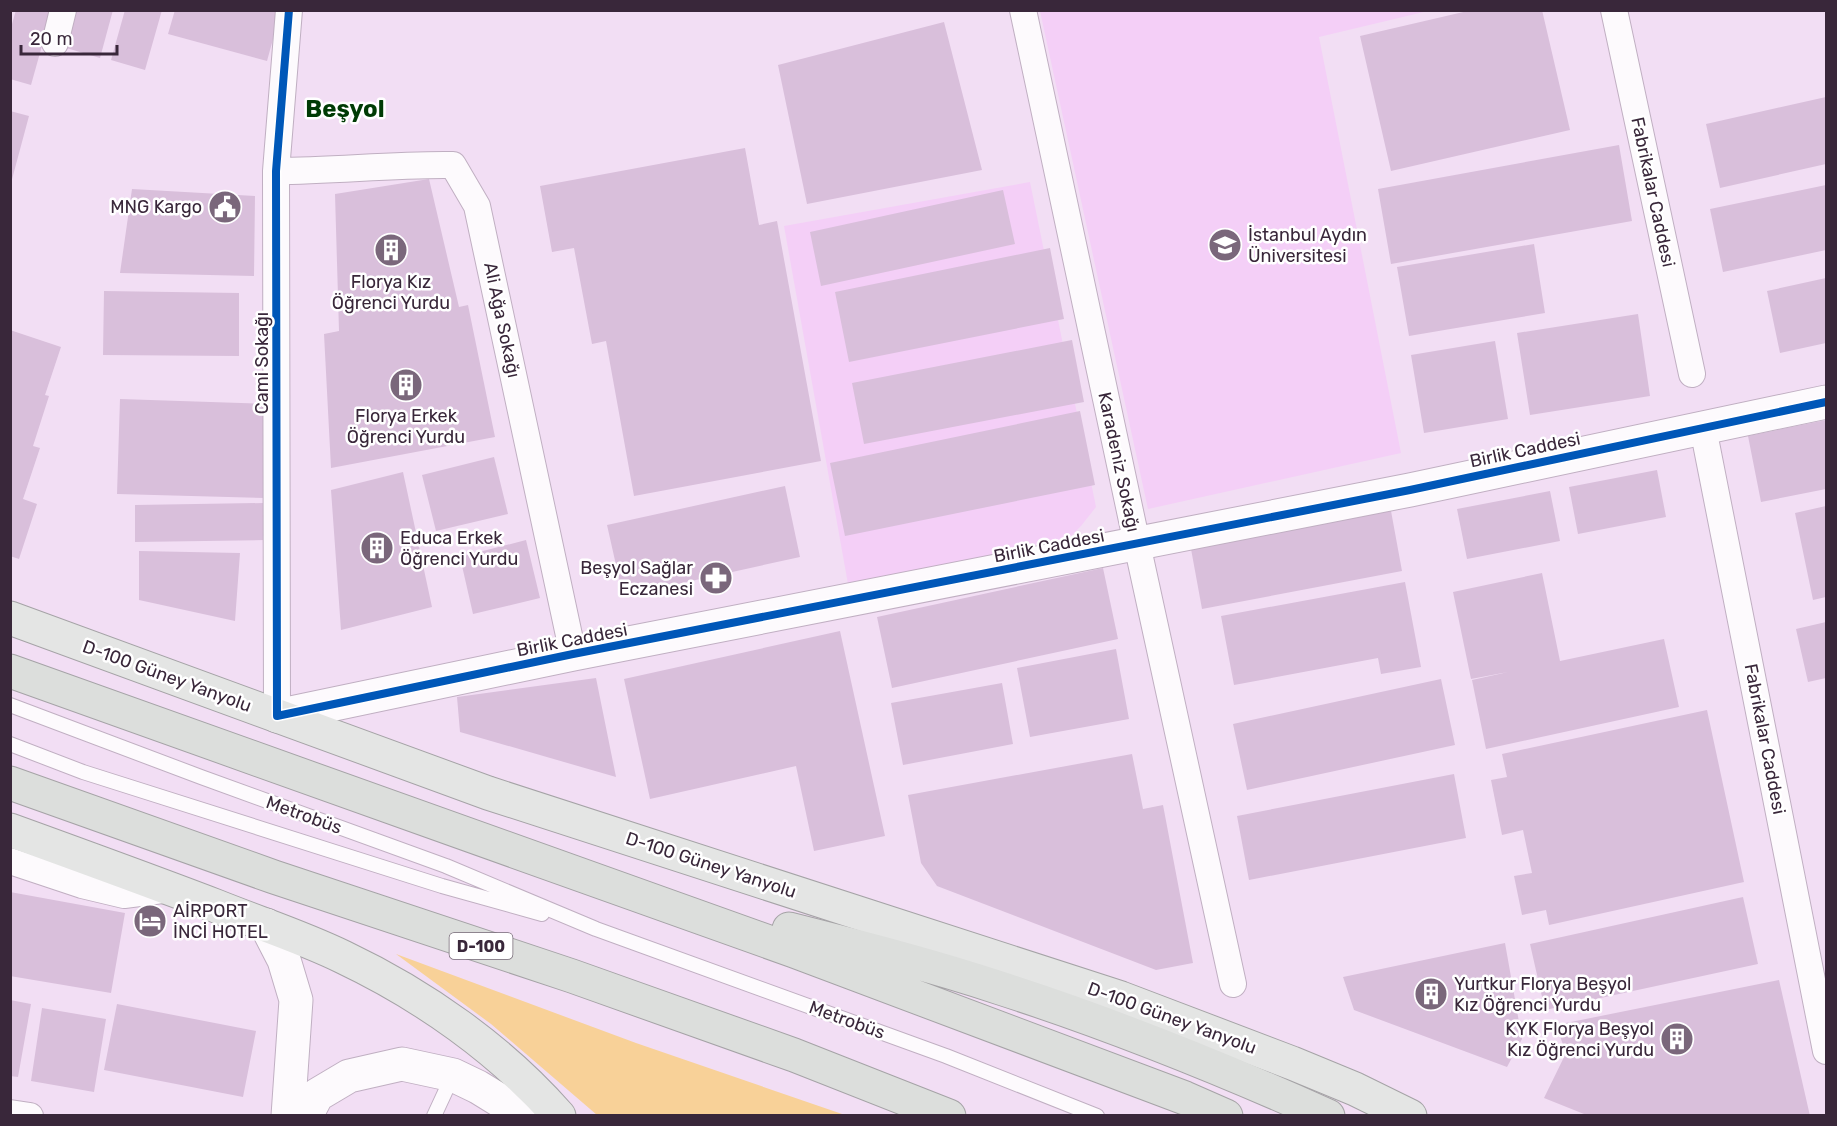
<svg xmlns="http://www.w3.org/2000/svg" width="1837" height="1126" viewBox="0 0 1837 1126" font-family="Rubik,sans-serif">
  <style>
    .built { fill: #f4cff7 }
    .green { fill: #f8d198 }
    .building { fill: #d9bfdb }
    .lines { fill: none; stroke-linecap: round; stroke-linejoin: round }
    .service-casing { stroke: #c0afc2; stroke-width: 16 }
    .minor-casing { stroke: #c0afc2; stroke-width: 28 }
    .tertiary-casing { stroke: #c0afc2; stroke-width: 35 }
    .primary-casing { stroke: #a5a3a6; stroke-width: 35 }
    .trunk-casing { stroke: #a5a3a6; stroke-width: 35 }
    .service { stroke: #fdfafd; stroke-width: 14 }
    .minor { stroke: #fdfafd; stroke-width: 26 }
    .tertiary { stroke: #fdfafd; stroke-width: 33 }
    .primary { stroke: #e4e5e4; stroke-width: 33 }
    .trunk { stroke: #dcdedc; stroke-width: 33 }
    .cycleway-casing { stroke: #fff; stroke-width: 11 }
    .cycleway { stroke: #0057b8; stroke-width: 8 }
    .labels { text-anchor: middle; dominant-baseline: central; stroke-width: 5; stroke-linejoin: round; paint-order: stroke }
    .shield { fill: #fff; stroke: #746875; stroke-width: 1.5 }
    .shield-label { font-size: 16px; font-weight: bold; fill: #39273a }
    .street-label { font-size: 18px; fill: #39273a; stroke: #fff }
    .poi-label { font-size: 18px; fill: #39273a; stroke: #fff; text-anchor: start }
    .district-label { font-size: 24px; font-weight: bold; fill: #003b05; stroke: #fff }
  </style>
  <rect width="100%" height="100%" fill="#f2def4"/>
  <path class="built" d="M1040 11H1428L1319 37 1401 453 1148 509Z
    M1030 182 1096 507 1081 526 1062 545 848 584 784 226Z"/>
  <path class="green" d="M396 954 636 1043 845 1115H597L491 1024Z"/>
  <path class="building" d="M16 10H52L31 85 10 79V31Z
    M73 10H113L100 58 63 47Z
    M125 10H162L145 70 111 60Z
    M175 10H281L267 61 168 34Z
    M1472 10H1542L1570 130 1391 171 1360 36Z
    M944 22 982 170 807 204 778 65Z
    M1826 97V164L1720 188 1706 124Z
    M10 111 29 116 11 183H10Z
    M1619 145 1632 221 1391 264 1378 189Z
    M745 148 759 225 777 221 821 461 634 496 606 341 592 344 574 248 552 252 540 186Z
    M429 179 459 307 468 305 495 437 331 468 324 334 339 331 335 194Z
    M1826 185V250L1723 272 1710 209Z
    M132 189 255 196 254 276 120 273Z
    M1003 190 1015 244 821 286 810 232Z
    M1534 244 1545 313 1409 336 1397 267Z
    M1050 248 1064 319 849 362 835 292Z
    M1826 278V343L1780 353 1767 291Z
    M104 291 239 293V356L103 355Z
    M1638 314 1650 396 1530 415 1517 333Z
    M10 330 61 347 45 395 49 396 33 446 40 448 23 499 37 504 19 559 10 556Z
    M1072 340 1084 402 864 444 852 383Z
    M1495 341 1508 419 1424 433 1411 355Z
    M120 399 268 404 265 498 117 494Z
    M1080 411 1095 485 845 536 830 463Z
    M1826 420V489L1761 502 1748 436Z
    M494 457 508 514 436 531 422 475Z
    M1657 470 1666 517 1578 534 1569 487Z
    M403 472 432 607 341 630 331 490Z
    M785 486 800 557 623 596 607 525Z
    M1550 491 1560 541 1467 559 1457 509Z
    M1389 500 1402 571 1202 609 1189 538Z
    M264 503 265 540 135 542V505Z
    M1826 506V597L1813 600 1795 513Z
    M526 540 540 598 473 614 460 557Z
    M139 551 240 553 235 621 139 600Z
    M1103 568 1118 639 892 688 877 617Z
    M1542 573 1560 661 1664 639 1679 707 1486 749 1472 680 1508 672 1471 679 1453 592Z
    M1405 582 1421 667 1381 674 1378 658 1234 685 1221 616Z
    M1826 622V678L1808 682 1796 629Z
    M840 631 885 836 814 851 796 766 650 799 624 679Z
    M1116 649 1129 719 1030 737 1017 668Z
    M596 678 616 777 460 732 457 697Z
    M1441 679 1455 745 1247 790 1233 724Z
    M1002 683 1013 744 903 765 891 703Z
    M1707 710 1744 882 1549 925 1546 910 1522 915 1514 876 1532 873 1523 830 1502 835 1491 780 1507 777 1502 754Z
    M1132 754 1143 809 1163 805 1193 963 1156 970 937 886 921 863 908 795Z
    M1454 774 1466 838 1249 880 1237 816Z
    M10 892 125 913 111 993 10 976Z
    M1743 897 1758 964 1545 1010 1530 944Z
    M1505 943 1522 1039 1507 1067 1354 1010 1343 977Z
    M1779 980 1810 1116H1589L1544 1098 1566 1053 1556 1025Z
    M10 1000 31 1004 18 1077 10 1076Z
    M117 1004 256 1031 243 1097 104 1070Z
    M42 1008 106 1019 94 1092 31 1081Z"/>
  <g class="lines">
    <defs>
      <path id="service" d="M10 705 201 777 446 866 596 929 946 1056 1097 1116
        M10 744 83 772 442 886 542 914
        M434 1116 453 1075"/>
      <path id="minor" d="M1023 10 1137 544 1233 984
        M1614 10 1692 374
        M55 43 63 10
        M276 171C335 171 394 164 453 165L477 206 573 654
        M1703 428 1826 1051
        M277 716 276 171 289 10
        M10 861 82 885 124 895 170 889
        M10 1113 30 1116"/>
      <path id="tertiary" d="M277 716 573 654 1410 490 1826 402
        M266 925 284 960 296 1000 288 1116
        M306 1116 317 1095 349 1076 402 1064 453 1075 478 1087 525 1116"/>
      <path id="primary" d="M10 618 488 793 1121 998 1292 1063 1355 1089 1410 1116
        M10 830C79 855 148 880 216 906 258 923 302 937 343 957 423 995 500 1049 559 1116"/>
      <path id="trunk" d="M10 671 794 951 1185 1098 1226 1116
        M10 783 274 877 572 976 794 1055 949 1116
        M789 929C860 947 931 965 1000 988 1112 1024 1221 1068 1328 1116"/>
    </defs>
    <use href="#service" class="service-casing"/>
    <use href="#minor" class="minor-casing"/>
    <use href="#tertiary" class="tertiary-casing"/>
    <use href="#primary" class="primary-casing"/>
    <use href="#trunk" class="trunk-casing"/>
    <use href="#service" class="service"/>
    <use href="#minor" class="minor"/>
    <use href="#tertiary" class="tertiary"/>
    <use href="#primary" class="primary"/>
    <use href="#trunk" class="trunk"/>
    <defs>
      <path id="cycleway" d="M289 10 276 171 277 716 573 654 1410 490 1826 402"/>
    </defs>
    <use href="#cycleway" class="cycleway-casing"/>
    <use href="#cycleway" class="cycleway"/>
  </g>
  <defs>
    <symbol id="civic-disc" viewBox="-11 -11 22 22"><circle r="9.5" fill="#7a677b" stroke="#fff"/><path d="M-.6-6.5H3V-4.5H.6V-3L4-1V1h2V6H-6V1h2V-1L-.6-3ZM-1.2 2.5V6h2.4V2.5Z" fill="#fff"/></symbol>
    <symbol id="university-disc" viewBox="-11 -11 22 22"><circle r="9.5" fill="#7a677b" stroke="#fff"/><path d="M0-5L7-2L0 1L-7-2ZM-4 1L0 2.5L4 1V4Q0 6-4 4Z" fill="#fff"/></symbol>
    <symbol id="building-disc" viewBox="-11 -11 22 22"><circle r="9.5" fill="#7a677b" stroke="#fff"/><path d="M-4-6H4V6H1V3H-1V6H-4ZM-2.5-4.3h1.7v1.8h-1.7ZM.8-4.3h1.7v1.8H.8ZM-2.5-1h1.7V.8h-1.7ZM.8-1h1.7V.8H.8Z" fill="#fff"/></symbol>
    <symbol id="pharmacy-disc" viewBox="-11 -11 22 22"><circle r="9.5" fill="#7a677b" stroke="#fff"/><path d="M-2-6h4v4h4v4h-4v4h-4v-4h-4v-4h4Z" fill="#fff"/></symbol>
    <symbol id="hotel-disc" viewBox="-11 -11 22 22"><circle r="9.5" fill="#7a677b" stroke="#fff"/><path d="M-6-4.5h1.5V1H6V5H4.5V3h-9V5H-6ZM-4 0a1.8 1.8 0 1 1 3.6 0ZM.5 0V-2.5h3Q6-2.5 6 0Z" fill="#fff"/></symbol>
  </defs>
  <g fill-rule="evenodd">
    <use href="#civic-disc" x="206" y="188" width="38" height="38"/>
    <use href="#university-disc" x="1206" y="226" width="38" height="38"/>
    <use href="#building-disc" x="372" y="231" width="38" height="38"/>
    <use href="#building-disc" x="387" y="366" width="38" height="38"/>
    <use href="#building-disc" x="358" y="529" width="38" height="38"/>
    <use href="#pharmacy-disc" x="697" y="559" width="38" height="38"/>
    <use href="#hotel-disc" x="131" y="902" width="38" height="38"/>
    <use href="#building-disc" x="1412" y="975" width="38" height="38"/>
    <use href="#building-disc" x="1658" y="1020" width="38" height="38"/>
  </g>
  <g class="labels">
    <rect class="shield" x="449.5" y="933" width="63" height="26" rx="4.5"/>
    <g class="shield-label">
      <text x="481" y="946">D-100</text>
    </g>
    <g class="street-label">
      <text transform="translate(1653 192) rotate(78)">Fabrikalar Caddesi</text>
      <text transform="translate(502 320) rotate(78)">Ali Ağa Sokağı</text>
      <text transform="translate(262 363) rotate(-90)">Cami Sokağı</text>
      <text transform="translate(1525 450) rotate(-12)">Birlik Caddesi</text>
      <text transform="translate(1119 462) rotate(78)">Karadeniz Sokağı</text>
      <text transform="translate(1049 546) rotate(-11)">Birlik Caddesi</text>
      <text transform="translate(572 640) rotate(-11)">Birlik Caddesi</text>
      <text transform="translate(167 676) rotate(20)">D-100 Güney Yanyolu</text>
      <text transform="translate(1765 739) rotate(79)">Fabrikalar Caddesi</text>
      <text transform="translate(304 815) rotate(20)">Metrobüs</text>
      <text transform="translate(711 865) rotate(18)">D-100 Güney Yanyolu</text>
      <text transform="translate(1172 1018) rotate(20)">D-100 Güney Yanyolu</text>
      <text transform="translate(847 1020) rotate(20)">Metrobüs</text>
    </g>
    <g class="poi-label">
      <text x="202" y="207" text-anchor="end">MNG Kargo</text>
      <text x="1248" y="235">İstanbul Aydın<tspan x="1248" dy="21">Üniversitesi</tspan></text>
      <text x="391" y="282" text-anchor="middle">Florya Kız<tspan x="391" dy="21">Öğrenci Yurdu</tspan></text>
      <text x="406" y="416" text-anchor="middle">Florya Erkek<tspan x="406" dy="21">Öğrenci Yurdu</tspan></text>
      <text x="400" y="538">Educa Erkek<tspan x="400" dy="21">Öğrenci Yurdu</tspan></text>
      <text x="693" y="568" text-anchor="end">Beşyol Sağlar<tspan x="693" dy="21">Eczanesi</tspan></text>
      <text x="173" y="911">AİRPORT<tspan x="173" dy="21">İNCİ HOTEL</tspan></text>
      <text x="1454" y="984">Yurtkur Florya Beşyol<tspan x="1454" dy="21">Kız Öğrenci Yurdu</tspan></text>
      <text x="1654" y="1029" text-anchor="end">KYK Florya Beşyol<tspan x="1654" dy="21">Kız Öğrenci Yurdu</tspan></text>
    </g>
    <g class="district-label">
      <text x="345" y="109">Beşyol</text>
    </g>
  </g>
  <rect width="1837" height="1126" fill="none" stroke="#39273a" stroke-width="24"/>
  <path d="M21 45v9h96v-9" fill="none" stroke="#39273a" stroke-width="3"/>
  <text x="30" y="45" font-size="18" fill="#39273a" stroke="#ffffff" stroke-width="4.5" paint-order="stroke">20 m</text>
</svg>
